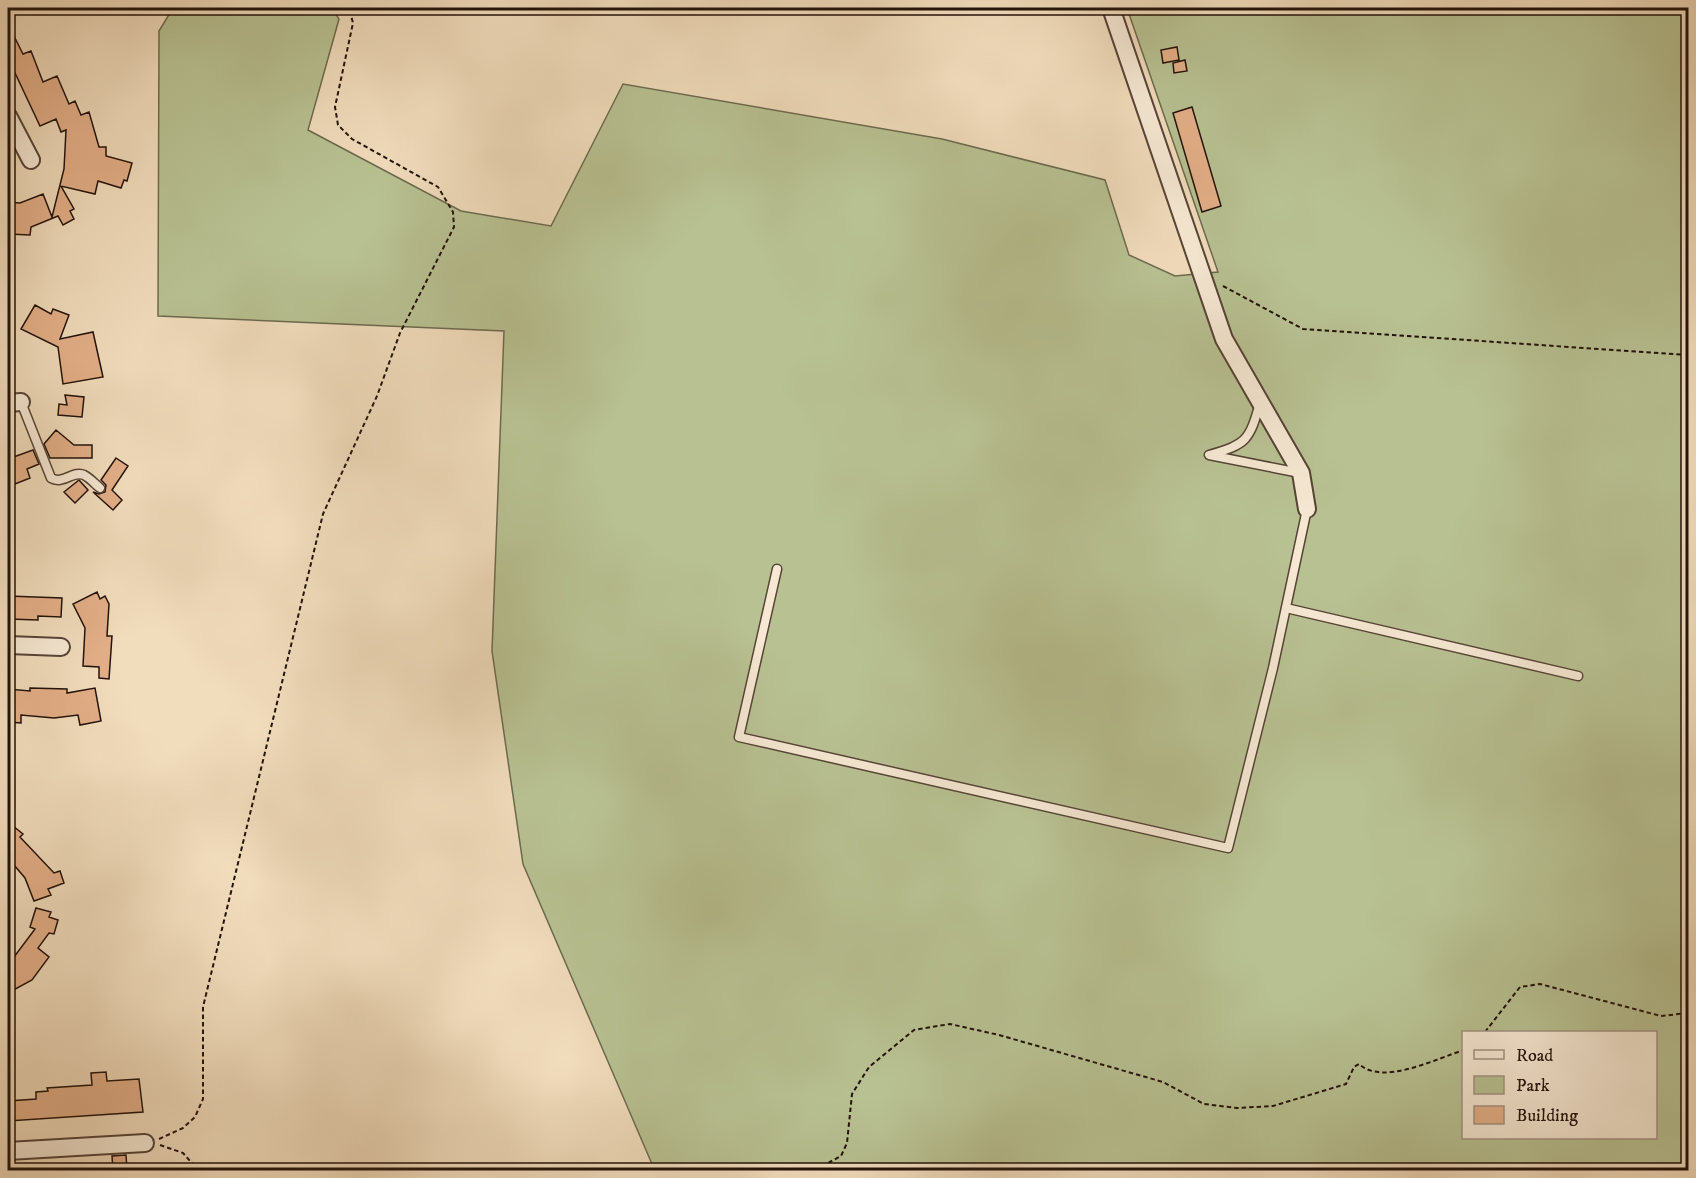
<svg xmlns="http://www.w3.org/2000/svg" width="1696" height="1178" viewBox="0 0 1696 1178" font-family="'IM FELL DW Pica',serif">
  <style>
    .green { fill: #b8c192; stroke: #6d6a4e; stroke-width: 1.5; fill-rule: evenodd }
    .building { fill: #e3af88; stroke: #22120a; stroke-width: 1.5 }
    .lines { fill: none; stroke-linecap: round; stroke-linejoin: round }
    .service-casing { stroke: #564436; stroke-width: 11 }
    .minor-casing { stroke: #564436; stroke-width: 20 }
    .path { stroke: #22120a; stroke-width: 2; stroke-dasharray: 4.5 3; stroke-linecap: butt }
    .service { stroke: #f6e8d3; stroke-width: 8 }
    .minor { stroke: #f6e8d3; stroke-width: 16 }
  </style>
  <rect width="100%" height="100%" fill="#f1dcbc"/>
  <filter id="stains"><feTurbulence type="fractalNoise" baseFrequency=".00333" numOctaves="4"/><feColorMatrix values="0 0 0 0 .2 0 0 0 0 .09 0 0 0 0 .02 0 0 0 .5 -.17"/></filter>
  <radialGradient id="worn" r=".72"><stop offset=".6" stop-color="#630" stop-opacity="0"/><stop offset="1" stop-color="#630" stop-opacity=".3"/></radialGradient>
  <path class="green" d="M173 8H332L339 19 308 130 461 211 551 226 623 84 942 139 1105 180 1129 255 1175 276 1218 272 1127 8H1688V1026L1684 1023 1688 1028V1170H636L652 1164 523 864 492 651 504 331 158 316 159 31ZM1464 1032H1656V1138H1464Z"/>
  <path class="building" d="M8 24 23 54 31 51 43 82 57 76 69 104 75 101 81 115 89 112 99 147H106V156L132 163 127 181 124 180 121 188 98 181 95 194 61 186 74 209 70 211 74 219 63 225 58 216 31 227 30 235 8 234V202L20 203 43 194 52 217 64 169 66 130 61 132 56 119 40 126 8 58Z
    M1177 47 1179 60 1163 63 1161 50Z
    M1185 60 1187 71 1174 73 1173 63Z
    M1192 107 1221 206 1202 212 1173 113Z
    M35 305 51 314 53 309 69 315 60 339 93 332 103 377 63 384 58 347 21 329Z
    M65 395 84 397 82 417 58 415 59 404 67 405Z
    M56 430 74 445H92V458H50L44 444Z
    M33 450 39 464 27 469 30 478 15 484 8 459Z
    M116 458 128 466 112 490 122 500 113 510 93 492 99 494 105 492 106 485 101 480Z
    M79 480 88 490 75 503 64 492Z
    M97 592 100 599 105 596 109 604 107 636H112L109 679 99 678V667L83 666 85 628 73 604Z
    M8 596 62 598 61 617 38 616V620L8 619Z
    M30 688 67 689V693L95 688 101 721 80 725 78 715 54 718 21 715V723L8 722V689L30 691Z
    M8 822 23 834 20 837 54 873 60 871 64 883 48 889 51 895 34 901 25 878 8 858Z
    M36 908 51 912 49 917 58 920 54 934 49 933 38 948 49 957 32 980 8 993V965L35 929 30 927Z
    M106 1072 107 1081 139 1079 143 1112 8 1121V1101L36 1099V1092L48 1091 47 1088 92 1085 91 1073Z
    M126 1155 127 1170H113L112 1156Z"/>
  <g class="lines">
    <defs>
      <path id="service" d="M21 402 51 478C63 485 73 470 84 475 90 478 95 484 100 488
        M1260 403C1249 441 1247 444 1209 455L1300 473
        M777 569 739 737 1228 848 1273 668 1307 509
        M1286 608 1578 676"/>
      <path id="minor" d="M1111 8 1224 339 1301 473 1307 509
        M8 116 31 160
        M8 403 21 402
        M8 645 61 647
        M8 1151 145 1143"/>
    </defs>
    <use href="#service" class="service-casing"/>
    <use href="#minor" class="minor-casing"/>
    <path class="path" d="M1223 286 1303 329 1688 355
      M1485 1032 1520 987 1540 984 1661 1016 1688 1013
      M159 1139 183 1128 195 1117 203 1099V1007L323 514 377 396 400 333 454 227 453 212 438 187 352 139 338 125 335 107 353 23 349 8
      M160 1145 183 1153 198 1170
      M815 1170 841 1156 847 1143 852 1094 869 1067 914 1030 950 1024 999 1035 1163 1082 1204 1104 1237 1108 1273 1106 1346 1084 1354 1067 1359 1064C1383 1086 1435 1059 1464 1050"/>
    <use href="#service" class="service"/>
    <use href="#minor" class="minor"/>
  </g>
  <rect width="1696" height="1178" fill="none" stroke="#f1dcbc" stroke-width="30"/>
  <rect x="9" y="9" width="1678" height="1160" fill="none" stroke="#22120a" stroke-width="3"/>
  <rect x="15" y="15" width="1666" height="1148" fill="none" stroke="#22120a" stroke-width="1.5"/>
  <rect x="1462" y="1031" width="195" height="108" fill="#f6e8d3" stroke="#a19283" stroke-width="1.5"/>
  <rect x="1474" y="1050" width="30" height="9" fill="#f6e8d3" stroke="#a19283" stroke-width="1.5"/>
  <text x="1516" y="1061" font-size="18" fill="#22120a">Road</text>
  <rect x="1474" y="1076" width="30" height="18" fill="#b8c192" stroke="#a19283" stroke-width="1.5"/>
  <text x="1516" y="1091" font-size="18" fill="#22120a">Park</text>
  <rect x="1474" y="1106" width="30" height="18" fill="#e3af88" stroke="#a19283" stroke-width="1.5"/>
  <text x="1516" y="1121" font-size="18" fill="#22120a">Building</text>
  <rect width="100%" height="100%" filter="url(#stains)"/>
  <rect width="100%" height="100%" fill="url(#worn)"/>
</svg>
